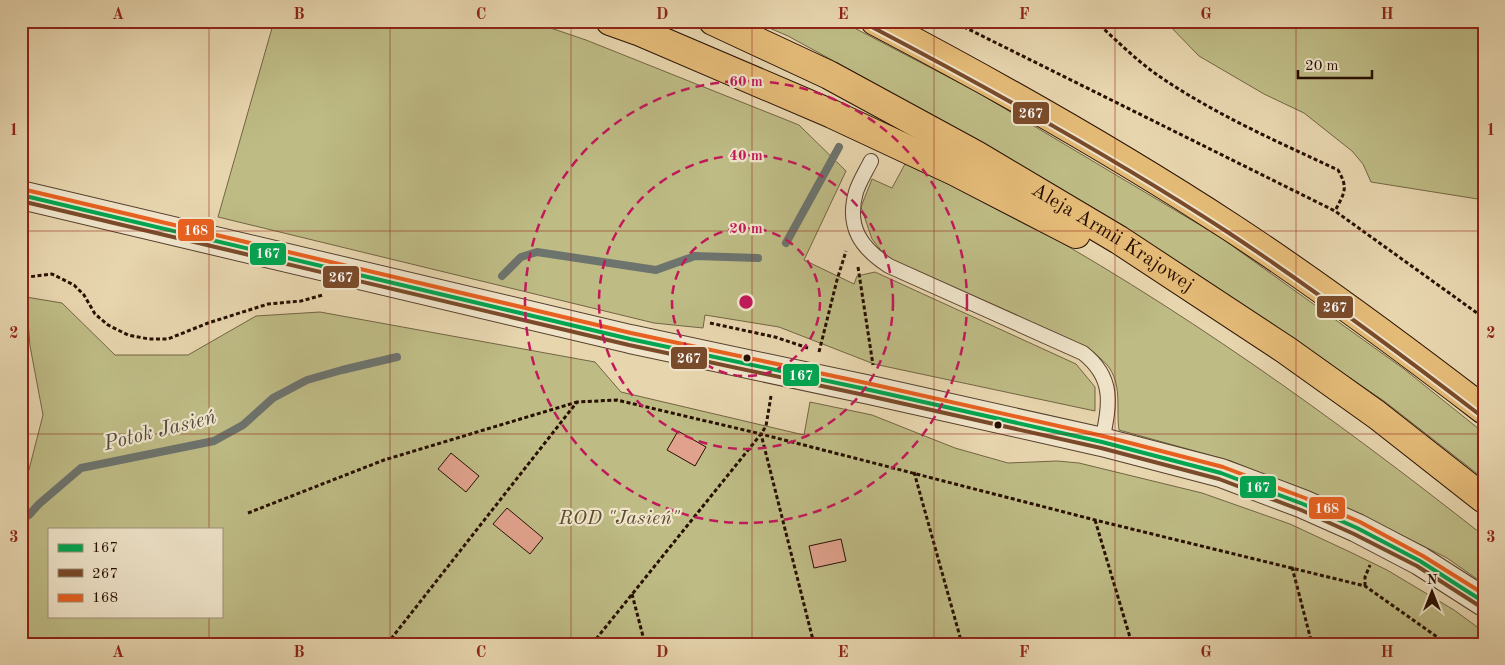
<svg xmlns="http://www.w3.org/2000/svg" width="1505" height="665" viewBox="0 0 1505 665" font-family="'Old Standard TT',serif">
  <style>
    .green { fill: #bebb85; stroke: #726542; fill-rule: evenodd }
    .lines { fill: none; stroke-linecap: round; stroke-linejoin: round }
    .stream { stroke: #6d736d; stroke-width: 8 }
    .building { fill: #e0a28d; stroke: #270f00 }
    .service-casing { stroke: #57402c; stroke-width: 16 }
    .tertiary-casing { stroke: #57402c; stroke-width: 30 }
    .primary-casing { stroke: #270f00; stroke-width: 30 }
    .path { stroke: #270f00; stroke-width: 3; stroke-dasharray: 4 2.5; stroke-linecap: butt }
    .service { stroke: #efe4ca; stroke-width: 14 }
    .tertiary { stroke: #efe4ca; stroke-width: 28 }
    .primary { stroke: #e4ba77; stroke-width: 28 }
    .bus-1-casing { stroke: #efe4ca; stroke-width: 8 }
    .bus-2-casing { stroke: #efe4ca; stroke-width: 8 }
    .bus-3-casing { stroke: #efe4ca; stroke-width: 8 }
    .bus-1 { stroke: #00a651; stroke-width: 4 }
    .bus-2 { stroke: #7a4b2a; stroke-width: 4 }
    .bus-3 { stroke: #e86120; stroke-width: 4 }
    .grid { fill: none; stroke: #8f2418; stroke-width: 1; stroke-opacity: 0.55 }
    .ring { fill: none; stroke: #c2185b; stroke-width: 2.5; stroke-dasharray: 9 6 }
    .bus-dot { fill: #270f00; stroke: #efe4ca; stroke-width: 2 }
    .labels { text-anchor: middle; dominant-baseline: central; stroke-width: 4.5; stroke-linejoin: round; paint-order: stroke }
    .street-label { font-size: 20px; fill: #270f00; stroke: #efe4ca }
    .park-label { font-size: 20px; font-style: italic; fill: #5c4b2f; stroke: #efe4ca }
    .water-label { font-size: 21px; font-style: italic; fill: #504940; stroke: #efe4ca }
    .centre { fill: #c2185b; stroke: #efe4ca; stroke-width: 2.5 }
    .ring-label { font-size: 15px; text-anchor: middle; font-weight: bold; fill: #c2185b; stroke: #efe4ca; stroke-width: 4.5; stroke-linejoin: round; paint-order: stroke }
    .line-badge { stroke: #efe4ca; stroke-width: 2 }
    .badge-label { font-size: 14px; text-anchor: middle; font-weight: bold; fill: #fff }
    .neatline { fill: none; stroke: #8f2418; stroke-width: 2 }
    .grid-label { font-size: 16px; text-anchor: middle; font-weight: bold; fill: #8f2418 }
  </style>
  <rect width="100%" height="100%" fill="#e7d5ae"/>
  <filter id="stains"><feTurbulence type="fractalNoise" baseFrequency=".004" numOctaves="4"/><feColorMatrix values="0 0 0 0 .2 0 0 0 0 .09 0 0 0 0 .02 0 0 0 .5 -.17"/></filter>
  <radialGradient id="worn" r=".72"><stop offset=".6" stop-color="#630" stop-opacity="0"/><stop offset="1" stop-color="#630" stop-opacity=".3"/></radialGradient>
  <path class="green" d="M274 21H530L586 40 799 125 846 171 804 260 854 284 857 276 875 272 1076 364 1095 387V411L874 364 779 327 705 315 703 328 654 323 218 217Z
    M753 21H841L977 92 1220 237 1404 369 1484 433V479L1384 401 1197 274 960 130 788 36Z
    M1165 21H1484V200L1371 182 1363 164 1352 151 1304 113 1264 94 1199 56Z
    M905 164C939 180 974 195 1007 212 1176 304 1333 417 1484 536V584L1447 558 1358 513 1231 461 1119 430C1116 410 1122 388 1110 369 1105 361 1095 354 1088 348L887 258 872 239 861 207 872 179 892 188Z
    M26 297 62 303 115 355H188L256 316 320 312 595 362 621 392 804 435 810 402 872 415 955 448 1008 463 1057 461 1079 463 1202 493 1290 524 1350 552 1387 570 1454 610 1484 632V644H21V487L25 485 43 415 30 346ZM49 529H221V616H49Z"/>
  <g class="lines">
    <path class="stream" d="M786 243 839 147
      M502 276 521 257 537 252 656 270 695 256 758 258
      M21 518 29 515 39 504 81 468 214 441 243 425 273 398 307 380 342 370 397 357"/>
  </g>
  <path class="building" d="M678 431 706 447 695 466 667 450Z
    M451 453 479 476 466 492 438 469Z
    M507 508 543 538 530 554 493 524Z
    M841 539 846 561 814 568 809 546Z"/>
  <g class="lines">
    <defs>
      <path id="service" d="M871 161C866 171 859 182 856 192 846 227 861 248 889 266L1083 353C1116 379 1109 406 1102 442"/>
      <path id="tertiary" d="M21 195 630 339 870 390 1102 442 1221 473 1303 504 1357 528 1420 561 1484 602"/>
      <g id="primary">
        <path d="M610 21 638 31 832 114 954 171 1076 234"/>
        <path id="s1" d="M713 21 829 75 976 155 1119 240 1286 350 1377 415 1484 499"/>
        <path d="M875 21C997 85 1117 153 1232 228 1319 285 1402 347 1484 410"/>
      </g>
    </defs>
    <use href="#service" class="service-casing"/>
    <use href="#tertiary" class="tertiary-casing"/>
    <use href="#primary" class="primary-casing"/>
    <path class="path" d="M952 21 1335 211 1484 318
      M1095 21C1115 39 1135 59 1156 74 1212 113 1276 141 1338 170 1349 189 1344 193 1335 211
      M858 267 873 365
      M21 284 28 277 52 274 74 285 84 295 95 314 108 325 128 335 149 339H168L208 323 268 304 301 301 323 295
      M710 323 775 337 808 348
      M819 352 837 280 846 251
      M914 472 962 644
      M248 513 384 460 577 402
      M1095 520 1132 644
      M1292 567 1312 644
      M1365 586V577L1370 565
      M632 594 645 644
      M387 644 577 402 617 400 761 434
      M592 644 761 434 766 426 771 396
      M814 644 761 434 1095 520 1365 586 1447 644"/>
    <use href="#service" class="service"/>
    <use href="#tertiary" class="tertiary"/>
    <use href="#primary" class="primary"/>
    <defs>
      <path id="bus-1" d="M21 195 630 339 870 390 1102 442 1221 473 1303 504 1357 528 1420 561 1484 602"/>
      <path id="bus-2" d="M872 27C994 91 1114 158 1229 233 1315 290 1398 352 1480 415
        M21 201 629 345 869 396 1101 448 1219 479 1301 510 1354 534 1417 566 1481 607"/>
      <path id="bus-3" d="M22 189 631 333 871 384 1103 436 1223 467 1305 498 1360 522 1423 556 1484 594"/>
    </defs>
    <use href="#bus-1" class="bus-1-casing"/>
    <use href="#bus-2" class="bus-2-casing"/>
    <use href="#bus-3" class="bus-3-casing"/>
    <use href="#bus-1" class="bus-1"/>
    <use href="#bus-2" class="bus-2"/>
    <use href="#bus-3" class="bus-3"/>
  </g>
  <path class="grid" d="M209 21V529M390 21V644M571 21V644M752 21V644M934 21V644M1115 21V644M1296 21V644M21 231H1484M21 434H1484M209 616V644"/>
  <g class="ring">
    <circle cx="746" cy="302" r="74"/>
    <circle cx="746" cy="302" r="147"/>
    <circle cx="746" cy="302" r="221"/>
  </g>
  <g class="bus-dot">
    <circle cx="747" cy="358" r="4.5"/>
    <circle cx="998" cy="425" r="4.5"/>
  </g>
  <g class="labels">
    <g class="street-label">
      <text stroke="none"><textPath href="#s1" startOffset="455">Aleja Armii Krajowej</textPath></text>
    </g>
    <g class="park-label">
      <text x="619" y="519">ROD "Jasień"</text>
    </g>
    <g class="water-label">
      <text transform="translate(160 431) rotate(-14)">Potok Jasień</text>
    </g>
  </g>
  <circle cx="746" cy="302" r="8" class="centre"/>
  <g class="ring-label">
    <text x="746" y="86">60 m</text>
    <text x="746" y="160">40 m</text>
    <text x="746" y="233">20 m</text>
  </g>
  <g class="line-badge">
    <rect x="1012" y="101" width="38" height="24" rx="5" fill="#7a4b2a"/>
    <rect x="177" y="218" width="38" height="24" rx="5" fill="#e86120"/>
    <rect x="249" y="242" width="38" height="24" rx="5" fill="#00a651"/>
    <rect x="322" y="265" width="38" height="24" rx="5" fill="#7a4b2a"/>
    <rect x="1316" y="295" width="38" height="24" rx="5" fill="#7a4b2a"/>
    <rect x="670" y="346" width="38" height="24" rx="5" fill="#7a4b2a"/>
    <rect x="782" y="363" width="38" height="24" rx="5" fill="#00a651"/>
    <rect x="1239" y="475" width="38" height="24" rx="5" fill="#00a651"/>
    <rect x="1308" y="496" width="38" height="24" rx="5" fill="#e86120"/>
  </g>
  <g class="badge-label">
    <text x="1031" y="118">267</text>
    <text x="196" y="235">168</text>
    <text x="268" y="258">167</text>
    <text x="341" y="282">267</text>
    <text x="1335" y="312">267</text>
    <text x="689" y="363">267</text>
    <text x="801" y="380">167</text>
    <text x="1258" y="492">167</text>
    <text x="1327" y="513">168</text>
  </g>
  <rect width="1505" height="665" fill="none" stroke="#e7d5ae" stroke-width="55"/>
  <rect x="48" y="528" width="175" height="90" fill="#efe4ca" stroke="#9f8f79"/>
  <rect x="58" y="544" width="25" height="8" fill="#00a651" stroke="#9f8f79"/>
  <text x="92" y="552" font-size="15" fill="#270f00">167</text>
  <rect x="58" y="569" width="25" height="8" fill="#7a4b2a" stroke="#9f8f79"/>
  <text x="92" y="578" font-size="15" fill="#270f00">267</text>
  <rect x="58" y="594" width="25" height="8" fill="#e86120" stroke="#9f8f79"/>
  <text x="92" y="602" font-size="15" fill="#270f00">168</text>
  <g transform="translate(1432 592)" stroke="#efe4ca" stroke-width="4" paint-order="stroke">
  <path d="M0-4L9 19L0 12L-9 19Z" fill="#270f00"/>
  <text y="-8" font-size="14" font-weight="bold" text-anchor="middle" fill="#270f00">N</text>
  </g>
  <path d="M1298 70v8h74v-8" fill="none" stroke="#270f00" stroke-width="2.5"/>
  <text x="1305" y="70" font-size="15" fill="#270f00" stroke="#efe4ca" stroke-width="4" paint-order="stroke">20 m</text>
  <rect x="28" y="28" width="1450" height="610" class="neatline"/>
  <g class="grid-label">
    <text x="118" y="19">A</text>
    <text x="299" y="19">B</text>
    <text x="481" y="19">C</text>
    <text x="662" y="19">D</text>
    <text x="843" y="19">E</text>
    <text x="1024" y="19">F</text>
    <text x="1206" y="19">G</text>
    <text x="1387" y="19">H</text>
    <text x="14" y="135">1</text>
    <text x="1491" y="135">1</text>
    <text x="14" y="338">2</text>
    <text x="1491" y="338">2</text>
    <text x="14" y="542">3</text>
    <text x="1491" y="542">3</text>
    <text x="118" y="657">A</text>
    <text x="299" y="657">B</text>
    <text x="481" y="657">C</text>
    <text x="662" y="657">D</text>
    <text x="843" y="657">E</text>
    <text x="1024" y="657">F</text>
    <text x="1206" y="657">G</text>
    <text x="1387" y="657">H</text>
  </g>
  <rect width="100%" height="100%" filter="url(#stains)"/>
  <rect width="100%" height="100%" fill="url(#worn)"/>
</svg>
